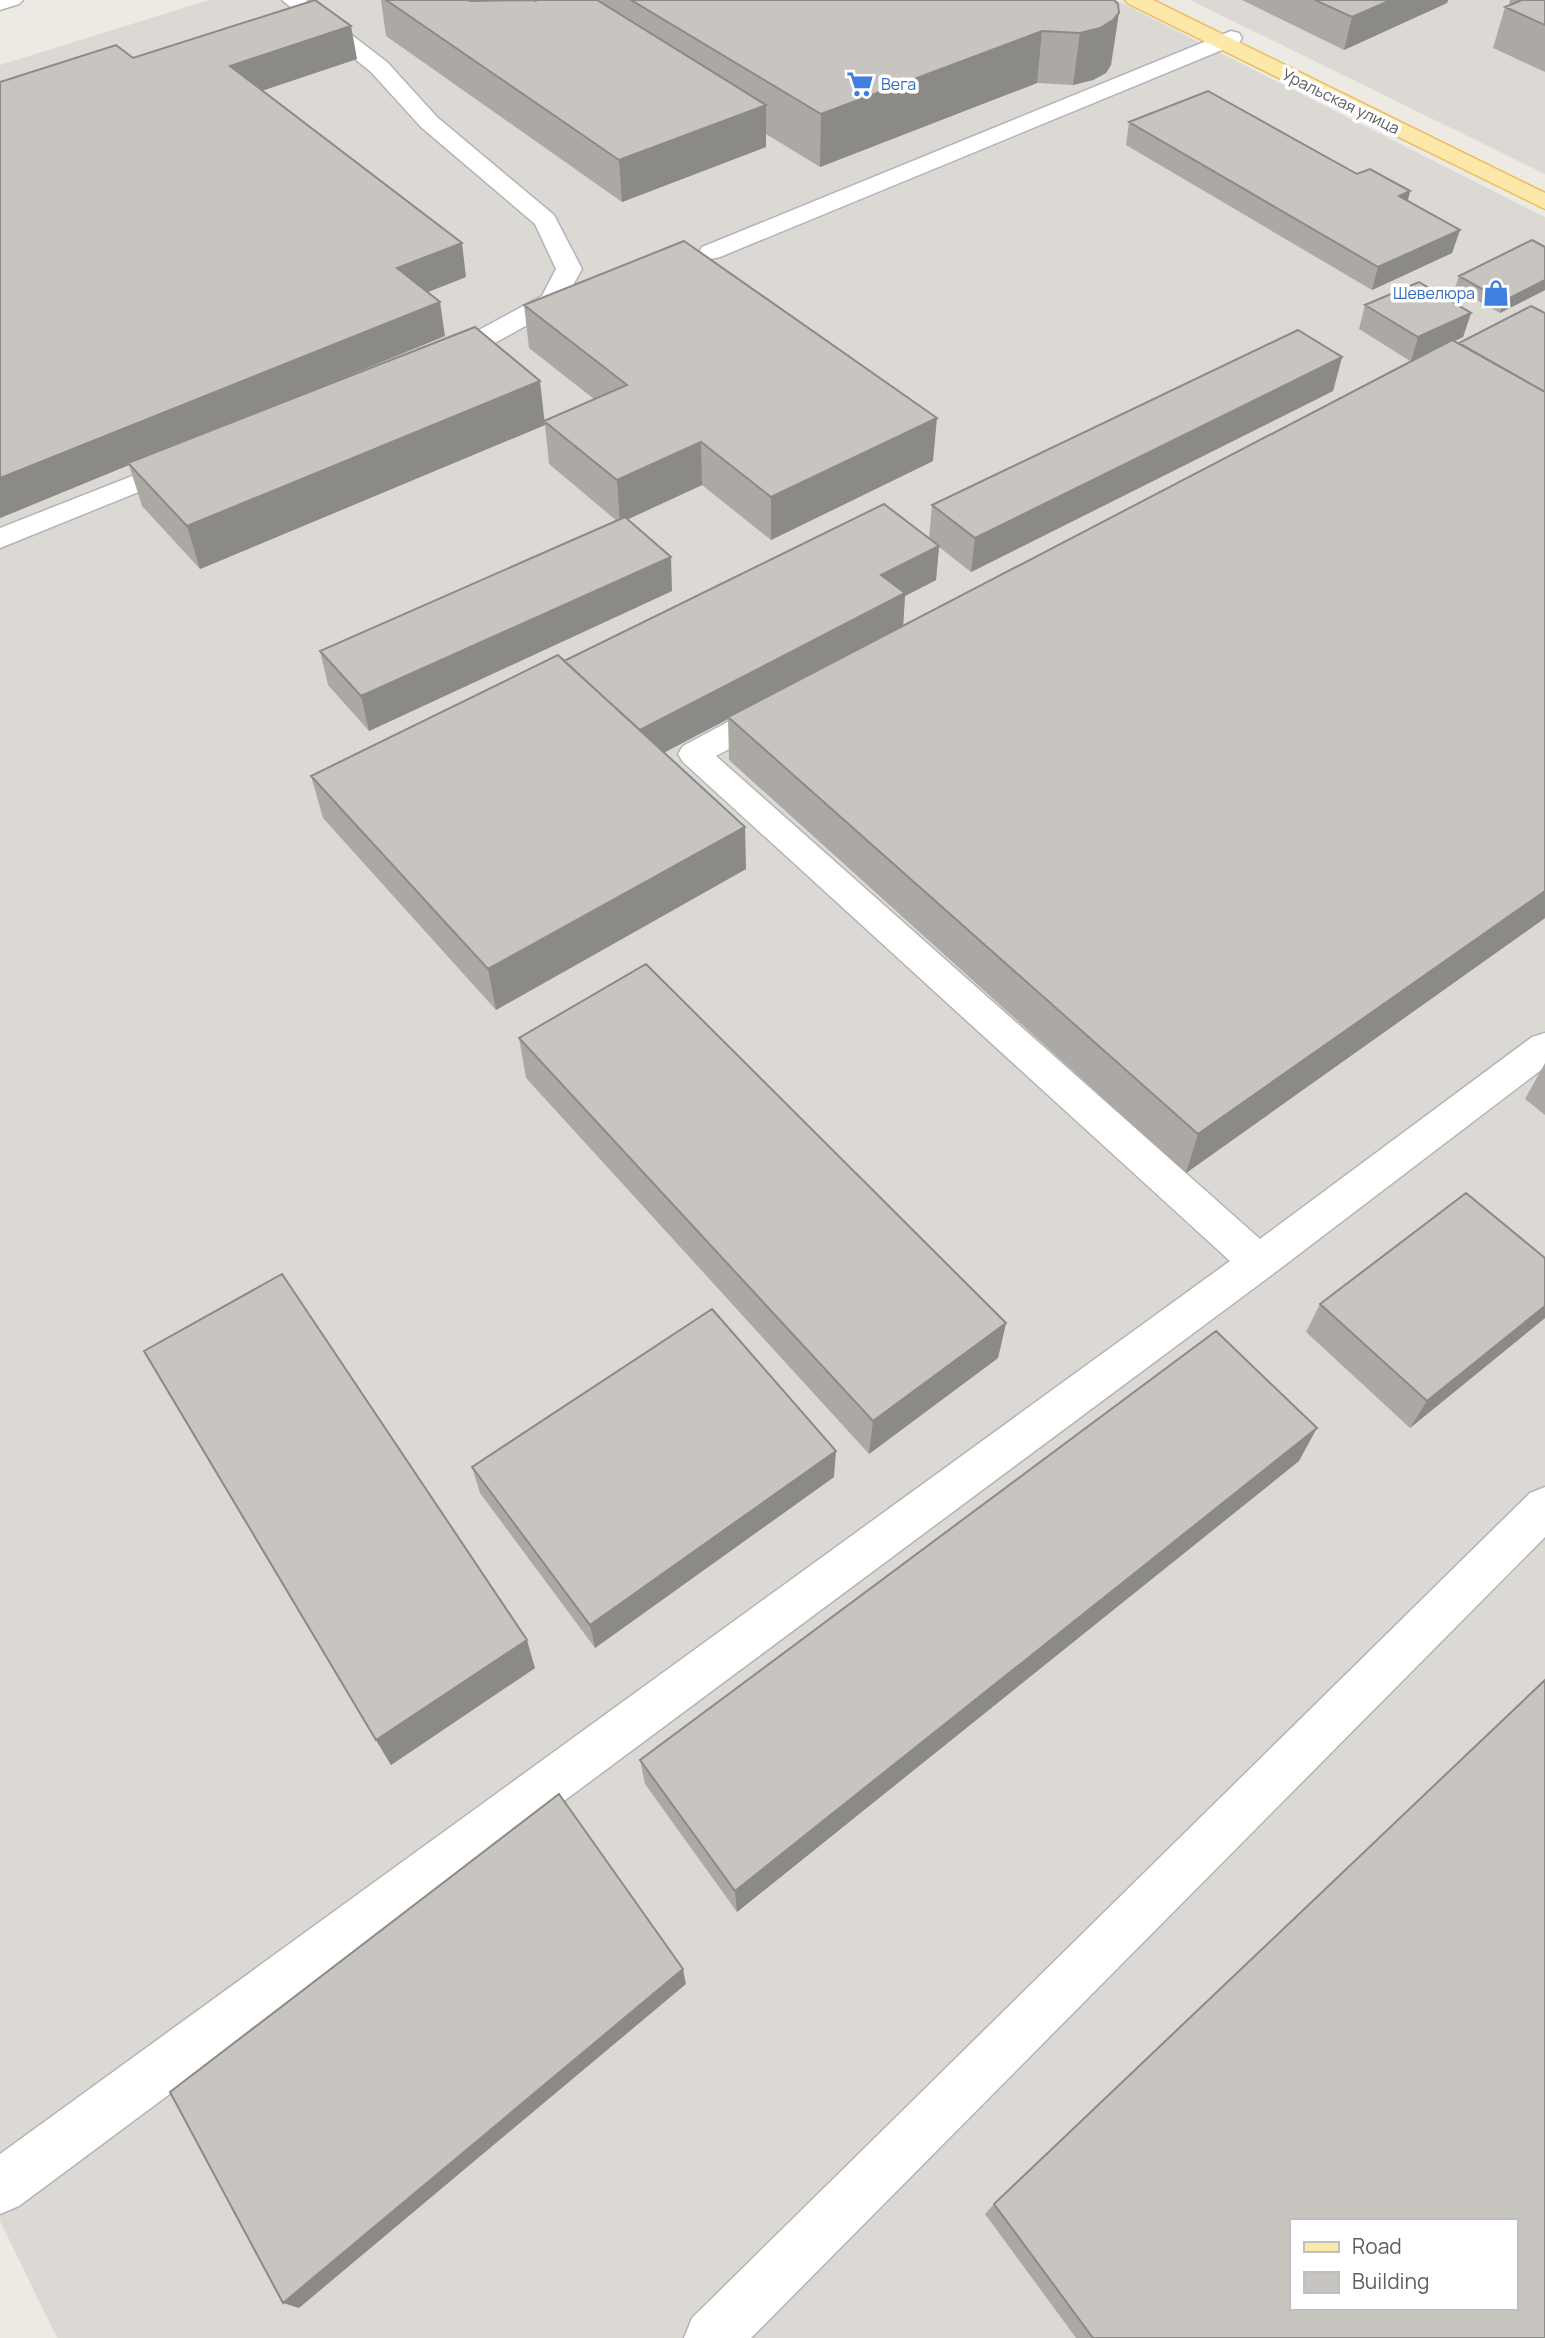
<svg xmlns="http://www.w3.org/2000/svg" width="1545" height="2338" viewBox="0 0 1545 2338" font-family="Manrope,sans-serif">
  <style>
    .industrial { fill: #dcd9d5; fill-rule: evenodd }
    .lines { fill: none; stroke-linecap: round; stroke-linejoin: round }
    .minor-casing { stroke: #b1b4b8; stroke-width: 3 }
    .major-casing { stroke: #ecbb5d; stroke-width: 3 }
    .minor { fill: #fff; fill-rule: evenodd }
    .major { fill: #fce9a9; fill-rule: evenodd }
    .wall { fill: #aca9a5 }
    .shaded-wall { fill: #8c8a86 }
    .building { fill: #c8c5c0; stroke: #8c8a86; stroke-width: 2; fill-rule: evenodd }
    .labels { text-anchor: middle; dominant-baseline: central; stroke-width: 7; stroke-linejoin: round; paint-order: stroke }
    .far-shop-label { font-size: 16px; fill: #366cbe; stroke: #fff; text-anchor: start }
    .far-street-label { font-size: 16px; fill: #5b5f63; stroke: #fff }
  </style>
  <rect width="100%" height="100%" fill="#edeae3"/>
  <path class="industrial" d="M209 0H1116L1545 217V2338H57L0 2221V65ZM1291 2221H1515V2308H1291Z
    M1190 0H1545V174Z"/>
  <g class="lines">
    <defs>
      <path id="minor" d="M0 0H23L19 4 0 10Z
        M282 0H306L387 62 437 117 554 215 582 269 561 306 495 343 448 364 439 366 430 364 426 358 430 352 477 331 542 296 556 269 535 224 421 127 371 72Z
        M1231 31 1239 33 1242 38 1239 43 720 257 711 259 702 257 699 252 702 247Z
        M183 456 193 458 197 464 193 470 0 548V528Z
        M774 700 785 703 790 711 785 719 716 756 1260 1239 1532 1037 1545 1033V1067L1273 1274 19 2206 0 2214V2154L1230 1261 683 762 678 754 683 746 763 703Z
        M1545 1487V1537L751 2338H684L692 2318 1530 1493Z"/>
      <path id="major" d="M1125 0H1153L1545 193V209L1129 4Z"/>
    </defs>
    <use href="#minor" class="minor-casing"/>
    <use href="#major" class="major-casing"/>
    <use href="#minor" class="minor"/>
    <use href="#major" class="major"/>
  </g>
  <path class="wall" d="M381 0 535 1 538 0H1114L1111 65 1106 73 1093 80 1073 85 1037 83 820 167 766 134V147L622 202 386 36Z
    M1242 0H1448L1447 3 1344 50Z
    M1510 0H1545V72L1493 48 1505 7 1509 6Z
    M133 58 357 59 262 91 466 277 427 292 445 336 316 389 545 421 594 399 529 348 524 305 933 461 771 540 702 485 628 519 672 591 369 731 328 685 320 651 617 521 549 464 545 425 200 569 142 506 129 465 0 518Z
    M1129 122 1357 174 1410 191 1408 201 1460 230 1452 253 1372 290 1126 145Z
    M1545 247V290L1500 313 1455 288 1459 276Z
    M1365 305 1471 313 1463 337 1455 341 1459 343 1545 313V918L1186 1173 729 760 728 719 664 753 746 869 496 1010 323 818 311 776 564 661 929 539 932 505 1342 357 1333 391 971 572 939 547 936 580 905 596 903 626 1410 361 1359 329Z
    M519 1038 1006 1323 998 1358 869 1454 526 1078Z
    M1545 1063V1115L1525 1099Z
    M1545 1258V1318L1410 1428 1306 1332 1320 1304Z
    M144 1351 535 1668 391 1765Z
    M1299 1461 737 1912 645 1784 640 1760Z
    M472 1467 834 1477 595 1648 480 1493Z
    M994 2204 1545 2338H1076L985 2214Z"/>
  <path class="shaded-wall" d="M1391 0H1448L1447 3 1344 50 1352 17Z
    M1119 13 1111 65 1106 73 1093 80 1073 85 1080 33Z
    M351 26 357 59 237 99 230 66Z
    M1042 31 1037 83 820 167 821 114Z
    M766 105V147L622 202 619 160Z
    M1410 191 1404 215 1399 196Z
    M1460 230 1452 253 1372 290 1378 267Z
    M462 243 466 277 403 302 397 268Z
    M1545 280V290L1500 313 1504 301Z
    M440 302 445 336 130 465 128 463 129 465 0 518V478Z
    M1471 313 1463 337 1411 361 1418 337Z
    M1342 357 1333 391 971 572 975 538Z
    M540 381 545 425 200 569 187 526Z
    M937 418 933 461 771 540V497Z
    M701 442 702 485 620 523 617 480Z
    M939 546 936 580 905 596 903 627 728 717V719L636 767 634 733 881 575Z
    M671 557 672 591 369 731 361 696Z
    M745 827 746 869 496 1010 488 969Z
    M1545 891V918L1186 1173 1198 1134Z
    M1545 1306V1318L1410 1428 1427 1401Z
    M1006 1323 998 1358 869 1454 873 1421Z
    M1317 1428 1299 1461 737 1912 735 1891Z
    M836 1451 834 1477 595 1648 590 1625Z
    M527 1640 535 1668 391 1765 376 1740Z
    M683 1969 686 1984 299 2308 283 2303Z"/>
  <path class="building" d="M315 0 351 26 230 66 462 243 397 268 440 302 0 478V82L116 45 133 58Z
    M386 0H468L470 1 533 0 535 1 538 0H597L766 105 619 160Z
    M631 0H1114L1118 4 1119 13 1113 20 1100 28 1080 33 1042 31 821 114Z
    M1315 0H1391L1352 17Z
    M1522 0H1545V25L1505 7Z
    M1208 91 1357 174 1370 169 1410 191 1399 196 1460 230 1378 267 1129 122Z
    M1532 240 1545 247V280L1504 301 1459 276Z
    M684 241 937 418 771 497 701 442 617 480 544 421 627 385 524 305Z
    M1419 282 1471 313 1418 337 1365 305Z
    M1531 306 1545 313V392L1459 343Z
    M475 327 540 381 187 526 128 463Z
    M1298 330 1342 357 975 538 932 505Z
    M1452 340 1545 392V891L1198 1134 728 717Z
    M884 504 939 546 881 575 905 593 640 730 564 661Z
    M625 517 671 557 361 696 320 651Z
    M558 655 745 827 488 969 311 776Z
    M646 964 1006 1323 873 1421 519 1038Z
    M1466 1193 1545 1258V1306L1427 1401 1320 1304Z
    M282 1274 527 1640 376 1740 144 1351Z
    M712 1309 836 1451 590 1625 472 1467Z
    M1216 1331 1317 1428 735 1891 640 1760Z
    M1545 1680V2338H1093L994 2204ZM1291 2221H1515V2308H1291Z
    M559 1794 683 1969 283 2303 170 2092Z"/>
  <defs>
    <symbol id="supermarket-bare" viewBox="-9 -9 18 18"><path d="M-6-5.5h2.5l.6 2H6L4.5 2H-2.5L-4.4-4H-6ZM-1.5 3.2a1.3 1.3 0 1 0 .1 0ZM3 3.2a1.3 1.3 0 1 0 .1 0Z" fill="#3f7fe0" stroke="#fff" stroke-width="2.5" paint-order="stroke"/></symbol>
    <symbol id="shop-bare" viewBox="-9 -9 18 18"><path d="M-5-2.5h2.3a2.7 3.5 0 0 1 5.4 0H5L5.5 6h-11ZM-1.5-2.5h3a1.5 2.3 0 0 0-3 0Z" fill="#3f7fe0" stroke="#fff" stroke-width="2.5" paint-order="stroke"/></symbol>
  </defs>
  <g fill-rule="evenodd">
    <use href="#supermarket-bare" x="841" y="65" width="38" height="38"/>
    <use href="#shop-bare" x="1477" y="274" width="38" height="38"/>
  </g>
  <g class="labels">
    <g class="far-shop-label">
      <text x="881" y="84">Вега</text>
      <text x="1475" y="293" text-anchor="end">Шевелюра</text>
    </g>
    <g class="far-street-label">
      <text transform="translate(1341 101) rotate(26)">Уральская улица</text>
    </g>
  </g>
  <rect x="1290" y="2219" width="228" height="91" fill="#ffffff" stroke="#bdbfc1" stroke-width="2"/>
  <rect x="1304" y="2242" width="35" height="10" fill="#fce9a9" stroke="#bdbfc1" stroke-width="2"/>
  <text x="1352" y="2254" font-size="21" fill="#5b5f63">Road</text>
  <rect x="1304" y="2272" width="35" height="21" fill="#c8c5c0" stroke="#bdbfc1" stroke-width="2"/>
  <text x="1352" y="2289" font-size="21" fill="#5b5f63">Building</text>
</svg>
